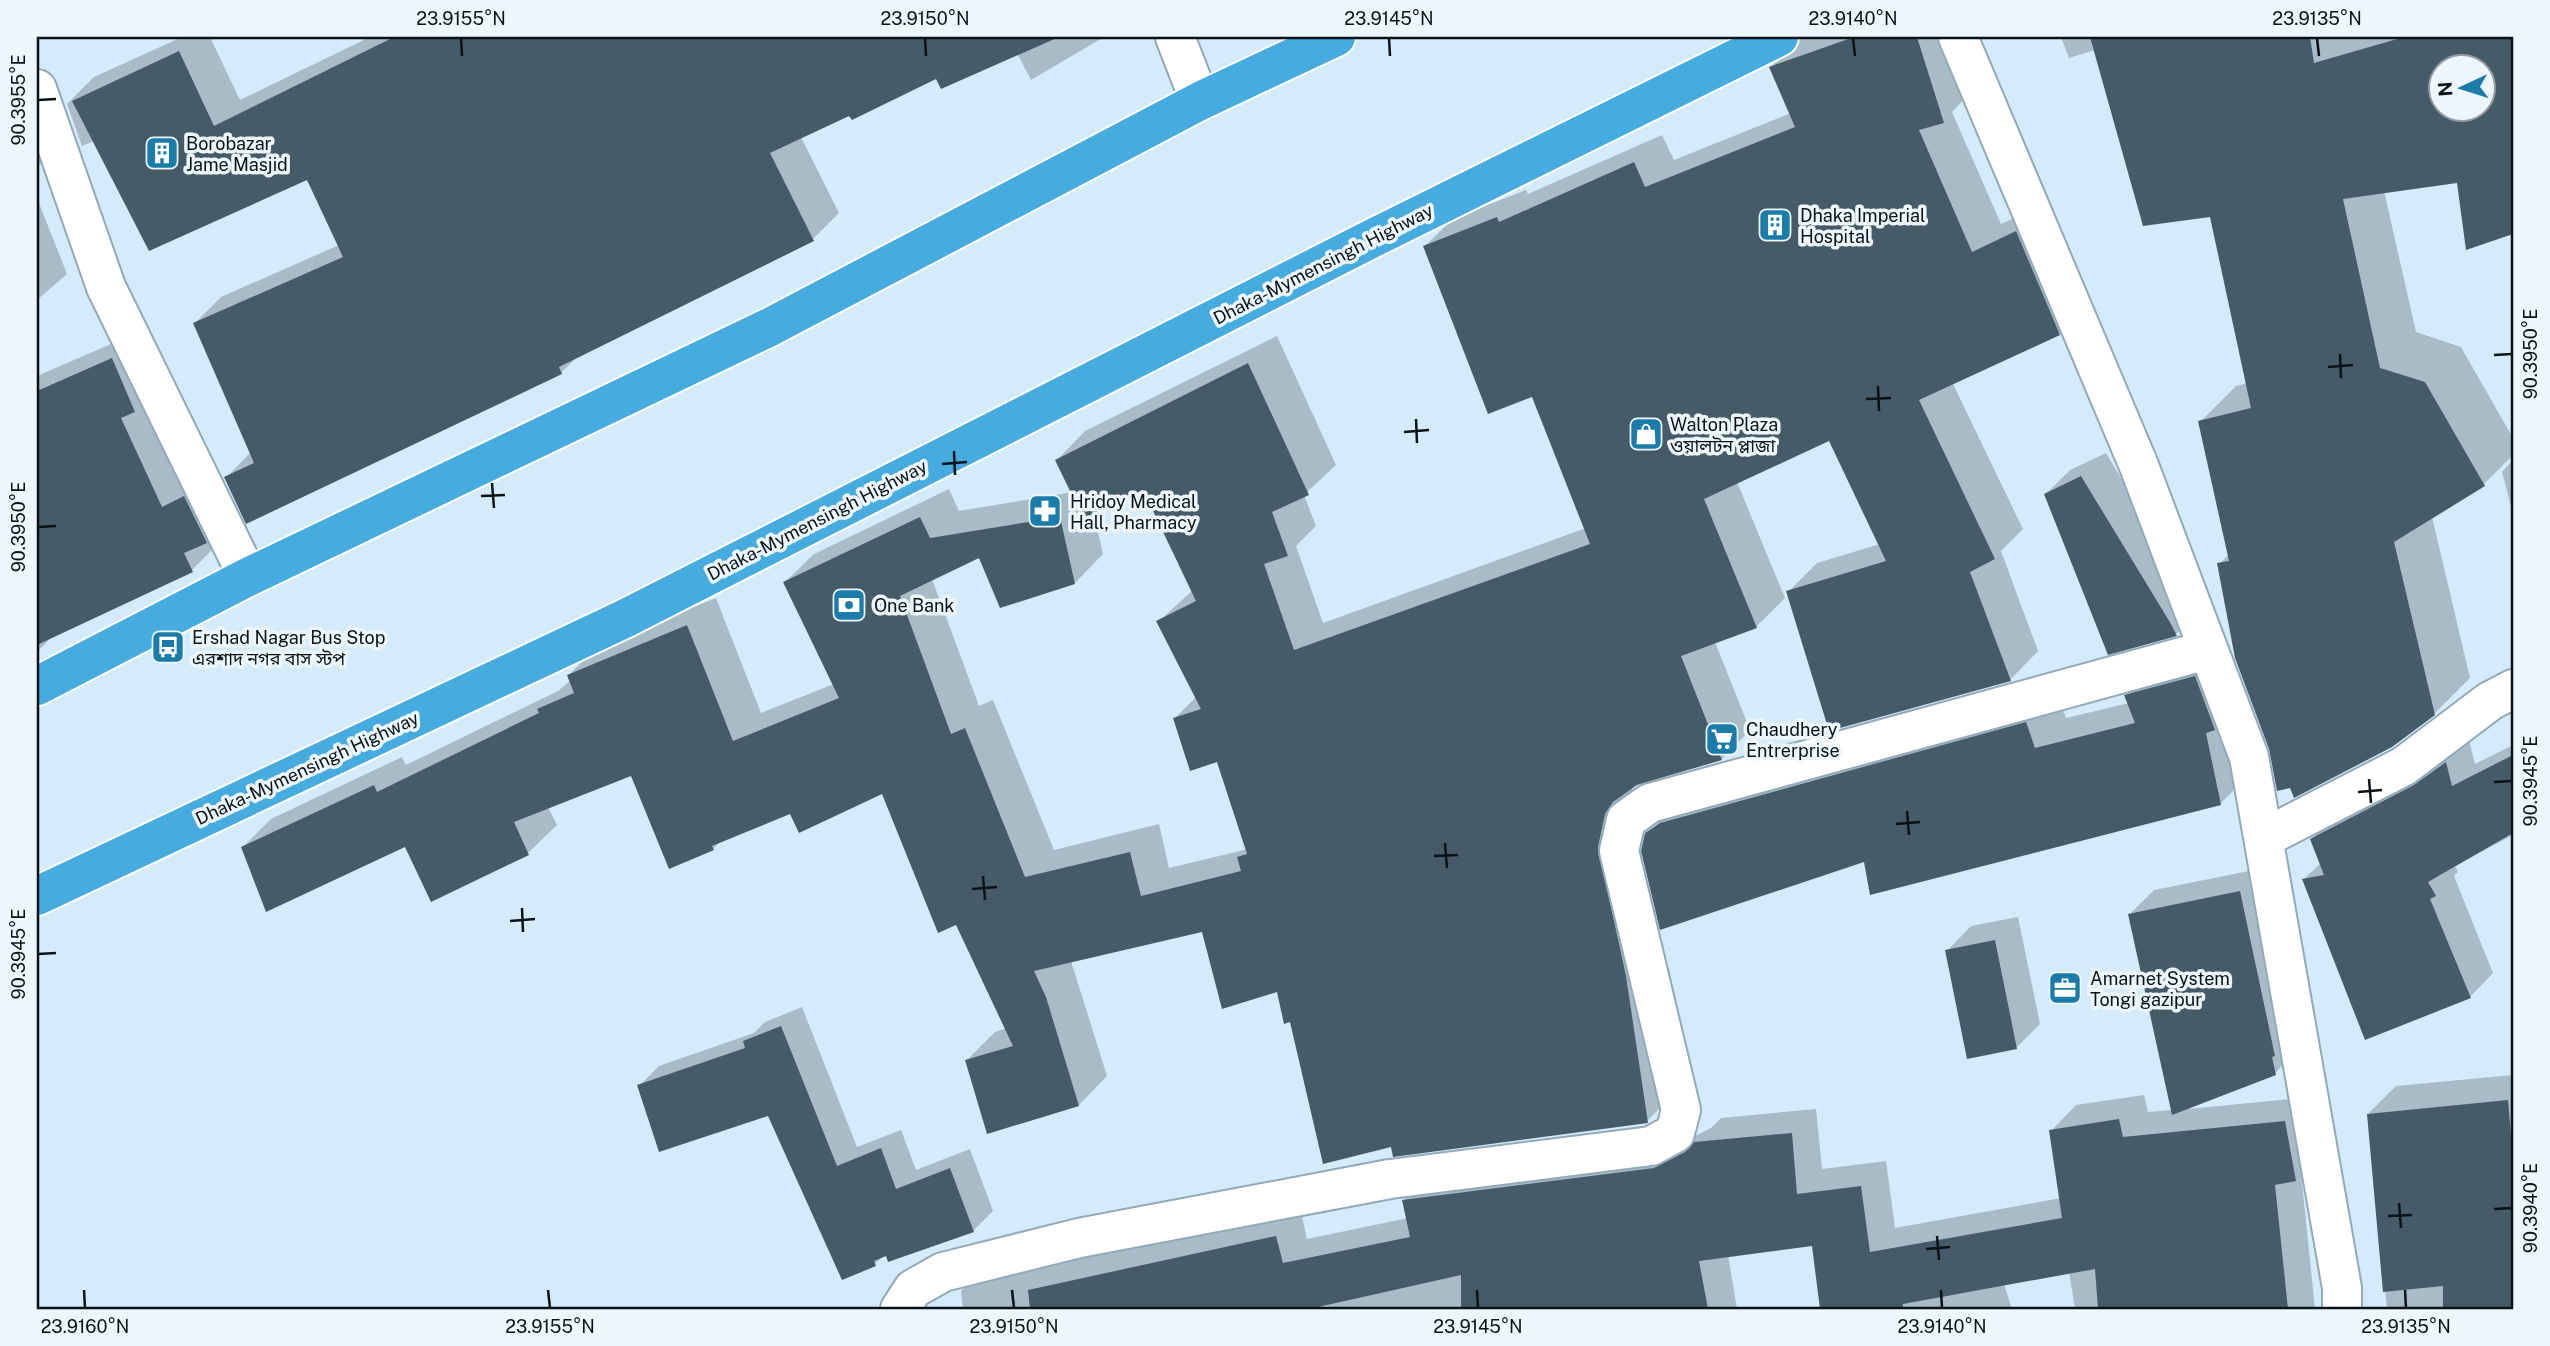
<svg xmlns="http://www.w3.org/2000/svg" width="2550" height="1346" viewBox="0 0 2550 1346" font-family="'Public Sans','Noto Sans Bengali',sans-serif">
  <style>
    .shadow { fill: #0003; fill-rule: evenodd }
    .building { fill: #465b68; fill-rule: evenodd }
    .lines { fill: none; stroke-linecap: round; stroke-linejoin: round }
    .street-casing { stroke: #92a9b7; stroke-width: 42 }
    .highway-casing { stroke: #fff; stroke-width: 42 }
    .street { stroke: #fff; stroke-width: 38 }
    .highway { stroke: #46abde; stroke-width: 38 }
    .ticks { fill: none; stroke: #091217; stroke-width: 2.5 }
    .labels { text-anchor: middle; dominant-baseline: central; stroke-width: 7; stroke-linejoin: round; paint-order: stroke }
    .poi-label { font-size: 18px; fill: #091217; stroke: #ecf6fc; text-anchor: start }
    .street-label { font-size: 18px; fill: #091217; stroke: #ecf6fc }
    .neatline { fill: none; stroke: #091217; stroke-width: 2.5 }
    .ticks-label { font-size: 18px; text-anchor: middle; fill: #091217 }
  </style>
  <rect width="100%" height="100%" fill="#d3ebfa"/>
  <path class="shadow" d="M182 37H210L240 100 370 37H1104L1031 80 1017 53 937 77 801 137 839 213 813 239 579 355 561 373 226 478 251 452 195 323 221 297 339 245 308 178 94 141 82 146 67 104 94 77Z
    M1802 37H1954L1971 92 1952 112 2001 224 2045 204 2087 305 2059 333 1952 382 2023 529 2001 551 2038 651 2010 680 1788 592 1817 563 1880 544 1830 439 1737 482 1785 598 1756 627 1715 642 1750 730 1722 759 1637 784 1633 786 1625 817 1676 1092 1647 1121 1393 1144 1291 1020 1278 990 1204 930 1071 961 1107 1076 1079 1105 967 1060 995 1032 1007 1028 957 923 883 792 791 812 722 840 713 849 632 774 548 807 557 825 528 853 406 845 243 847 271 819 402 757 406 765 558 691 571 680 569 675 597 646 716 598 761 713 834 684 785 582 814 554 949 489 959 511 1073 492 1057 460 1085 431 1277 336 1336 465 1304 495 1316 526 1296 546 1323 623 1586 528 1533 394 1425 246 1454 218 1526 190 1528 194 1662 135 1674 160 1791 113 1771 67ZM1144 487 1193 590 1158 622 1197 696 1175 718 1218 760 1248 849 1169 868 1159 824 1054 850 993 700 979 706 932 579 980 556 1075 583 1103 554 1093 511Z
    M2061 37H2513V232L2467 248 2458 181 2384 191 2416 332 2461 347 2513 438V455L2484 484 2432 517 2470 678 2434 714 2291 786 2271 749 2219 564 2230 553 2200 422 2236 386 2248 383 2212 215 2095 50 2069 58ZM2442 66H2484V108H2442Z
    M37 97 64 141 37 167Z
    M37 198 67 274 37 300Z
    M141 331 220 542 192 570 54 635 37 652V376Z
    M2106 453 2200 610 2176 634 2109 652 2046 494 2070 470Z
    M2513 460V514L2502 472Z
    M2226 646 2252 772 2220 804 1866 859 1647 834 1679 802 2057 692 2066 718 2129 703 2126 696 2157 665Z
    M2469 740 2475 764 2513 745V835L2455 866 2458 872 2454 876 2493 973 2470 997 2304 879 2321 863 2312 839 2335 816Z
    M2264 868 2299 1049 2275 1073 2188 1109 2310 1097 2321 1154 2301 1173 2315 1309H2075L2069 1272 2004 1284 2012 1309H1822L1813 1244 1728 1255 1737 1309H963L961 1291 987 1266 1025 1256 1139 1247 1301 1212 1307 1239 1408 1218 1404 1200 1429 1175 1681 1143 1711 1128 1721 1118 1816 1109 1822 1169 1886 1161 1895 1228 2061 1198 2051 1131 2076 1105 2144 1095 2148 1112 2172 1110 2130 914 2154 890Z
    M2018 917 2040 1024 2016 1048 1947 951 1971 926Z
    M802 1007 857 1147 901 1130 916 1170 970 1149 993 1211 973 1231 886 1253 875 1264 769 1114 639 1086 659 1066 754 1033 765 1022Z
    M2513 1075V1309H2387L2368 1114 2396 1086Z"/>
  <path class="building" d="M394 37H1059L941 89 936 79 852 120 849 116 770 153 814 241 559 367 562 374 246 524 224 477 254 463 193 323 343 257 307 180 149 251 72 101 179 51 214 126Z
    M1854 37H1917L1944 123 1919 130 1972 252 2016 231 2060 335 1919 400 1995 559 1970 572 2011 681 1829 731 1786 591 1886 561 1829 441 1704 499 1757 628 1681 656 1722 760 1637 785 1613 802 1605 814 1598 847 1626 976 1648 1123 1393 1157 1391 1147 1323 1164 1290 1022 1284 1024 1277 992 1222 1009 1202 932 1034 971 1046 997 1079 1106 987 1134 965 1060 1013 1046 956 925 938 933 882 794 799 833 790 814 712 846 714 850 669 869 631 776 514 822 529 855 431 902 405 847 266 912 241 847 374 785 377 792 539 713 537 709 574 693 567 675 687 625 733 741 839 698 783 582 920 517 930 538 1060 517 1075 584 1000 608 979 558 900 596 951 734 965 728 1025 877 1130 852 1141 896 1241 871 1237 857 1247 854 1217 762 1190 771 1173 718 1201 709 1156 621 1196 601 1143 490 1083 518 1055 460 1248 363 1309 495 1272 512 1288 556 1264 564 1294 650 1590 544 1532 397 1488 414 1423 246 1497 217 1499 222 1634 162 1645 187 1795 127 1769 67Z
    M2090 37H2310L2314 63 2404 37H2513V234L2466 250 2457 183 2343 199 2380 368 2425 382 2485 486 2394 542 2435 715 2392 747 2294 798 2290 788 2277 791 2269 749 2235 658 2217 563 2229 561 2198 421 2251 408 2210 217 2143 226ZM2441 66H2483V108H2441Z
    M112 358 135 412 121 418 162 507 184 496 207 543 184 553 193 572 37 645V391Z
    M2081 476 2171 624 2177 636 2108 655 2044 494Z
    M2195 676 2215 730 2206 733 2221 805 1870 895 1864 862 1660 930 1641 851 1645 833 1660 823 2026 722 2035 748 2135 723 2124 695Z
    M2513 755V833L2428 882 2436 896 2430 899 2471 998 2365 1040 2302 879 2324 875 2310 839 2414 785 2446 762 2452 786Z
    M2240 891 2275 1056 2272 1057 2276 1075 2172 1115 2128 914Z
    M1995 940 2017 1049 1967 1059 1945 950Z
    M781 1026 837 1166 881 1148 896 1189 950 1168 974 1232 888 1262 886 1256 874 1261 876 1266 842 1280 768 1116 659 1152 637 1085 745 1048 743 1041Z
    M2508 1100 2513 1159V1309H2443V1286L2383 1292 2367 1114Z
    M2119 1119 2123 1137 2285 1121 2296 1181 2275 1185 2288 1309H2098L2095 1269 1903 1304V1309H1820L1812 1246 1699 1261 1708 1309H1461V1275L1309 1309H1030L1028 1290 1276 1236 1283 1263 1410 1237 1402 1200 1654 1168 1685 1152 1694 1142 1792 1133 1797 1194 1861 1186 1870 1252 2062 1218 2049 1130Z"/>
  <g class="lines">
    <defs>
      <path id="street" d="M1175 37 1200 101
        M1958 37 2139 466 2249 757 2342 1288V1309
        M37 89 106 287 248 577
        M2264 838 2404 766 2490 701 2513 689
        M900 1309 913 1289 943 1272 1079 1238 1390 1179 1651 1146 1675 1133 1681 1110 1619 851 1626 820 1650 803 2207 650"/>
      <path id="highway" d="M37 686 248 577 770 327 1200 101 1336 37
        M37 896 624 619 1373 238 1779 37"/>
    </defs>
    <use href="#street" class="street-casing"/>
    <use href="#highway" class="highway-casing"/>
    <use href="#street" class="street"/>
    <use href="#highway" class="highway"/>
  </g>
  <path class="ticks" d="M461 38 462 56M925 38 926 56M1389 38 1390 56M1853 38 1855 56M2317 38 2319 56M38 100 56 99M2340 354 2341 378M2494 355 2512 354M2328 367 2353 365M1878 386 1879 411M1866 399 1891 398M1416 419 1417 443M1404 432 1429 430M954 451 955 475M942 464 967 462M492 483 494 508M481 496 505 495M38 527 56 526M2369 779 2371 803M2494 782 2512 781M2358 792 2382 790M1907 811 1909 835M1896 824 1920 822M1445 843 1447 868M1434 856 1458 855M983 876 985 900M972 889 997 887M522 908 523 932M510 921 535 919M38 954 56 953M2399 1203 2401 1228M2494 1209 2512 1208M2388 1216 2412 1215M1937 1236 1939 1260M1926 1249 1950 1247M84 1290 85 1308M548 1290 550 1308M1012 1290 1014 1308M1477 1290 1478 1308M1941 1290 1942 1308M2405 1290 2406 1308"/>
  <defs>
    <symbol id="building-square" viewBox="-11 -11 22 22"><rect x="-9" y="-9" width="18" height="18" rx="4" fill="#1c7ca9" stroke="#ecf6fc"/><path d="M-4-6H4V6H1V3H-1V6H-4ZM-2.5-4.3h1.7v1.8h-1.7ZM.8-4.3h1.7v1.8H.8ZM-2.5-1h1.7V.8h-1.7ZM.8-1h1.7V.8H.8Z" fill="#fff"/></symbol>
    <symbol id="shop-square" viewBox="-11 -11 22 22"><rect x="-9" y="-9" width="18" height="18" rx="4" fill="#1c7ca9" stroke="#ecf6fc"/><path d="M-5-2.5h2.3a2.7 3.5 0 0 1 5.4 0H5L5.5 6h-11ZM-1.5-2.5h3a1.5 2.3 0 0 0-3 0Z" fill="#fff"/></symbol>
    <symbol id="pharmacy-square" viewBox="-11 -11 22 22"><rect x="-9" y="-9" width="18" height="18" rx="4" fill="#1c7ca9" stroke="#ecf6fc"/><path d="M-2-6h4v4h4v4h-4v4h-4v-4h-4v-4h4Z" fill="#fff"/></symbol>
    <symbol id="bank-square" viewBox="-11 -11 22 22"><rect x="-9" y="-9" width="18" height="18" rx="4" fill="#1c7ca9" stroke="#ecf6fc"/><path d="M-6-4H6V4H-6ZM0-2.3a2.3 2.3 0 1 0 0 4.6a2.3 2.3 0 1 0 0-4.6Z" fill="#fff"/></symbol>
    <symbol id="bus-square" viewBox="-11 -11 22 22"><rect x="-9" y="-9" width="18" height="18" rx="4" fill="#1c7ca9" stroke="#ecf6fc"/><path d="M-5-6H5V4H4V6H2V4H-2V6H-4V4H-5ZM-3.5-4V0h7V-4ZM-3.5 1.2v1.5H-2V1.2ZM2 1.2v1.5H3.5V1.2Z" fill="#fff"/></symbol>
    <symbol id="supermarket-square" viewBox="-11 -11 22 22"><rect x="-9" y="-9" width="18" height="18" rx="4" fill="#1c7ca9" stroke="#ecf6fc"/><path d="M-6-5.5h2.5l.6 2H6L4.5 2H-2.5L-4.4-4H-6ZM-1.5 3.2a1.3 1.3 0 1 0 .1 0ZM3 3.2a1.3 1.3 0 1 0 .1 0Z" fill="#fff"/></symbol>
    <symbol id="office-square" viewBox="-11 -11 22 22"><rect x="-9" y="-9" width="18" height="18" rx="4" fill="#1c7ca9" stroke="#ecf6fc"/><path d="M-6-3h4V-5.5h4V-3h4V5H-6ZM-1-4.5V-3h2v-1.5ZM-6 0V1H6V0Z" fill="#fff"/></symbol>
  </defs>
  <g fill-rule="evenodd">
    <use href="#building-square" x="143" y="134" width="38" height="38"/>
    <use href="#building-square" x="1756" y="206" width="38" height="38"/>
    <use href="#shop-square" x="1627" y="415" width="38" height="38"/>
    <use href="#pharmacy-square" x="1026" y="492" width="38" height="38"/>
    <use href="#bank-square" x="830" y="586" width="38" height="38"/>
    <use href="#bus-square" x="149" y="628" width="38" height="38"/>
    <use href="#supermarket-square" x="1703" y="720" width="38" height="38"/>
    <use href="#office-square" x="2046" y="969" width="38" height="38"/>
  </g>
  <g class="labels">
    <g class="poi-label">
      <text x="186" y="143">Borobazar<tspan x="186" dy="21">Jame Masjid</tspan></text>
      <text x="1800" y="215">Dhaka Imperial<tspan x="1800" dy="21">Hospital</tspan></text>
      <text x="1670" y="424">Walton Plaza<tspan x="1670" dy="21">ওয়ালটন প্লাজা</tspan></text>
      <text x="1070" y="501">Hridoy Medical<tspan x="1070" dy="21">Hall, Pharmacy</tspan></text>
      <text x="874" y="605">One Bank</text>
      <text x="192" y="637">Ershad Nagar Bus Stop<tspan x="192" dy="21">এরশাদ নগর বাস স্টপ</tspan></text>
      <text x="1746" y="729">Chaudhery<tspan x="1746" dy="21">Entrerprise</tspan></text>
      <text x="2090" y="978">Amarnet System<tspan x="2090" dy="21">Tongi gazipur</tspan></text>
    </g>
    <g class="street-label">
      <text transform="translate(1323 264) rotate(-27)">Dhaka-Mymensingh Highway</text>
      <text transform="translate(817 520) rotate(-27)">Dhaka-Mymensingh Highway</text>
      <text transform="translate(307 768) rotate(-25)">Dhaka-Mymensingh Highway</text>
    </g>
  </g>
  <rect width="2550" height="1346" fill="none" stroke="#ecf6fc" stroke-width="77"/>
  <g transform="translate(2462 88) rotate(266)"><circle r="33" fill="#ecf6fc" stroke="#919ba0" stroke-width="2"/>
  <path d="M0-5L12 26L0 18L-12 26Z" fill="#1c7ca9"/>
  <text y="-10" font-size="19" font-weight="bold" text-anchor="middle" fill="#091217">N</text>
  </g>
  <rect x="38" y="38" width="2474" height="1270" class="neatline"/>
  <g class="ticks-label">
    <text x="461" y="25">23.9155°N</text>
    <text x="925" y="25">23.9150°N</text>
    <text x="1389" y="25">23.9145°N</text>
    <text x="1853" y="25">23.9140°N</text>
    <text x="2317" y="25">23.9135°N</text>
    <text transform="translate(19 100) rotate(-90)" y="6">90.3955°E</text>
    <text transform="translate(2531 354) rotate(-90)" y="6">90.3950°E</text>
    <text transform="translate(19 527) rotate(-90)" y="6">90.3950°E</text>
    <text transform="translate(2531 781) rotate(-90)" y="6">90.3945°E</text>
    <text transform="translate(19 954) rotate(-90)" y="6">90.3945°E</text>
    <text transform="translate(2531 1208) rotate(-90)" y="6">90.3940°E</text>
    <text x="85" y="1333">23.9160°N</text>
    <text x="550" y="1333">23.9155°N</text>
    <text x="1014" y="1333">23.9150°N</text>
    <text x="1478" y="1333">23.9145°N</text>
    <text x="1942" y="1333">23.9140°N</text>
    <text x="2406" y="1333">23.9135°N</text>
  </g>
</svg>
